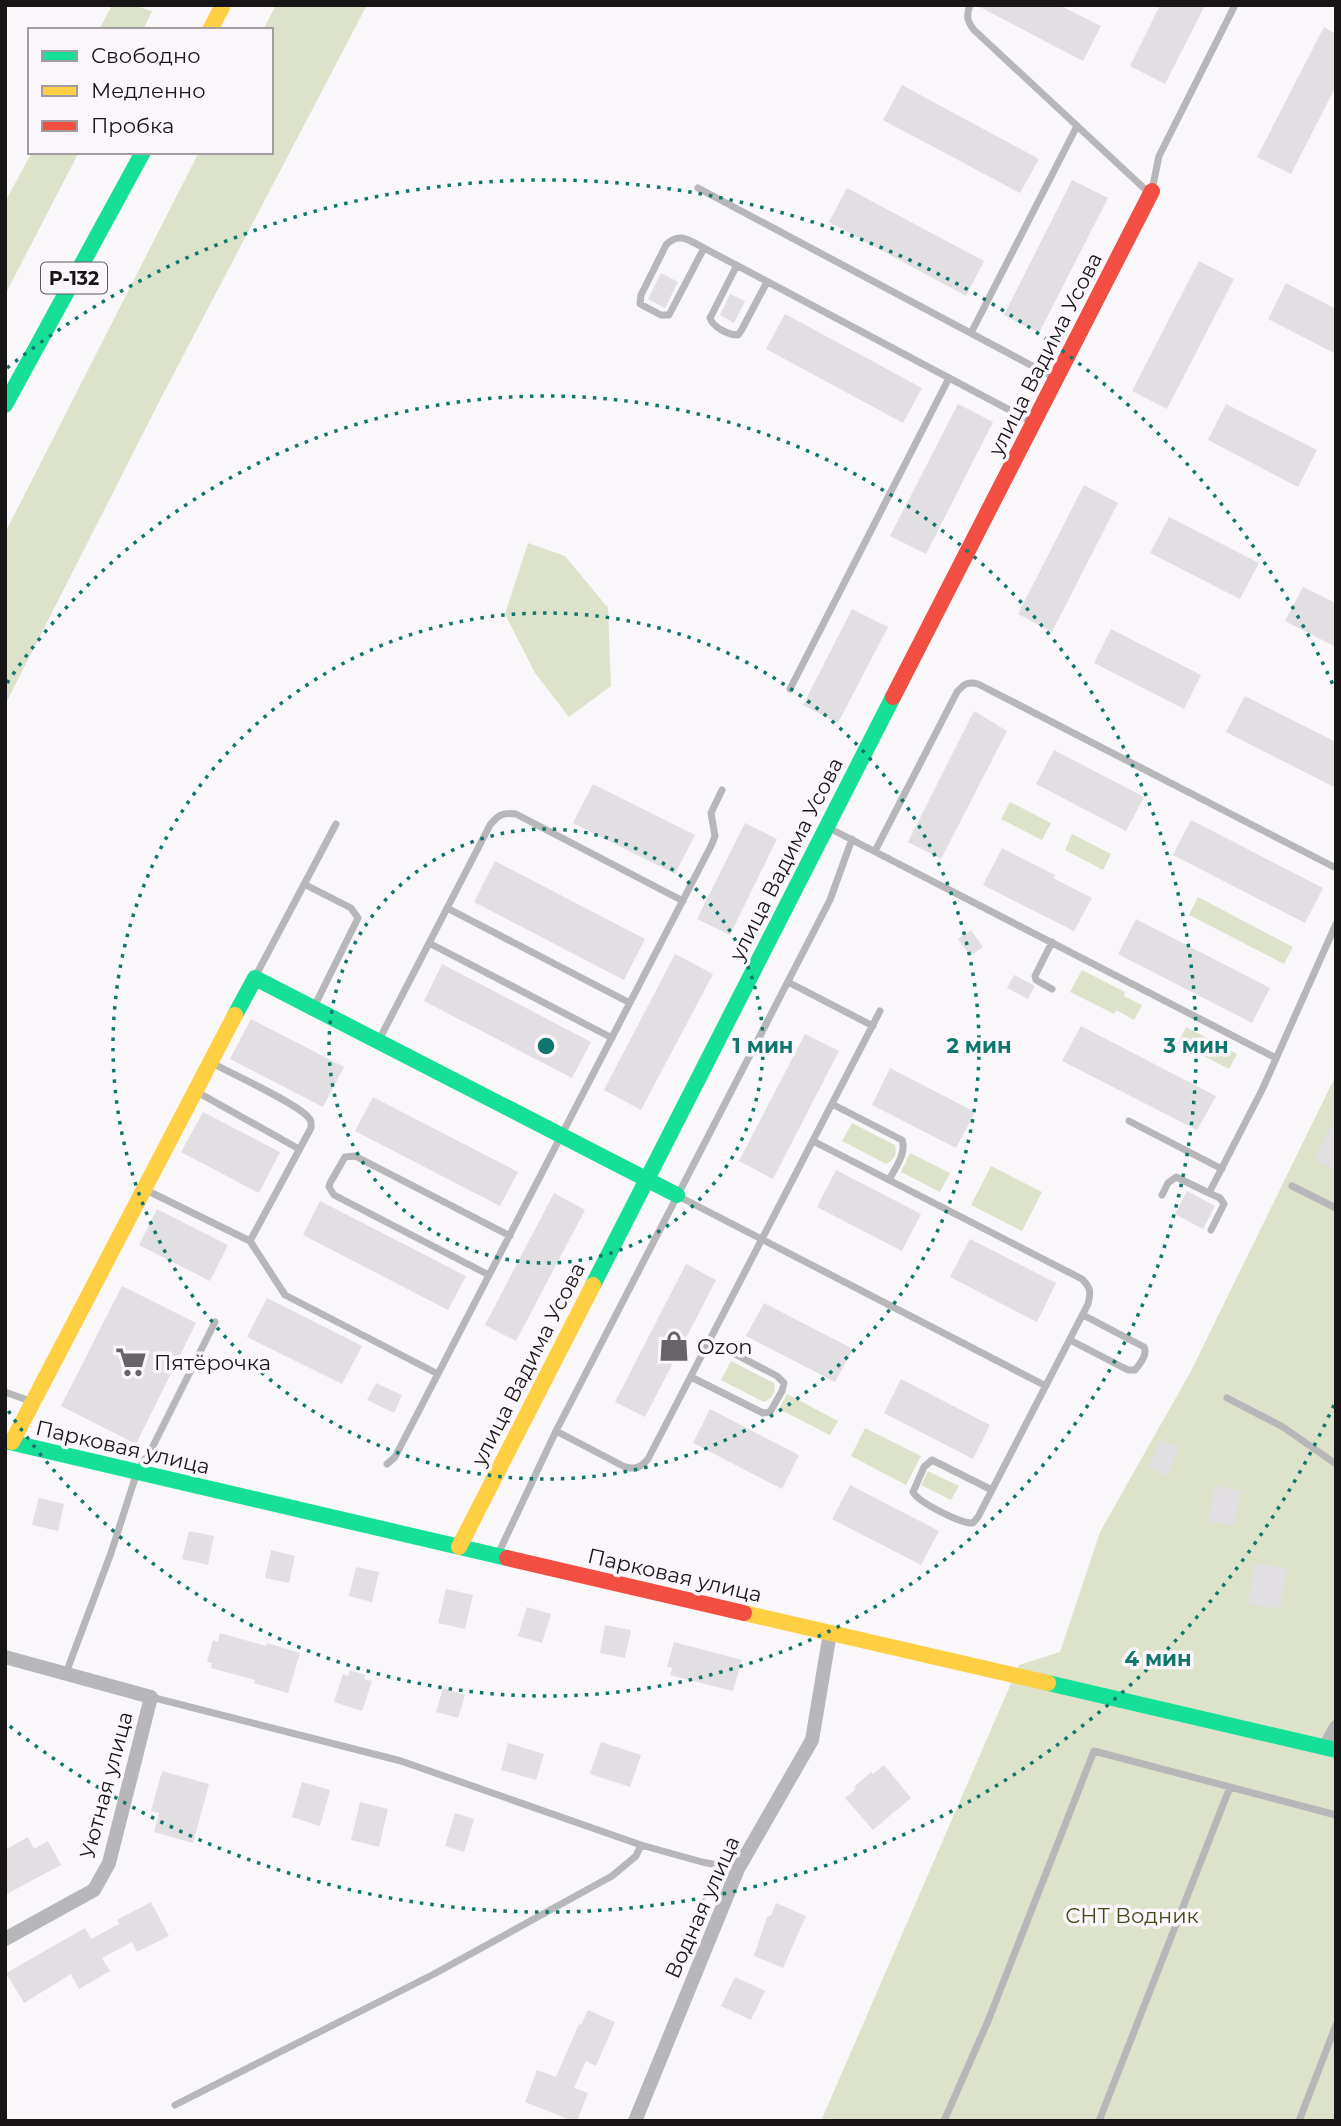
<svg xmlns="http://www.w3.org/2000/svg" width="1341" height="2126" viewBox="0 0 1341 2126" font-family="Montserrat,sans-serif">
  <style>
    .green { fill: #dde3cb }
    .building { fill: #e1dfe1 }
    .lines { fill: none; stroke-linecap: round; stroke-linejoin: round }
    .lane { stroke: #b7b6b8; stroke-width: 7 }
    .street { stroke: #b7b6b8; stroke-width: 14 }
    .fast { stroke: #16e098; stroke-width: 16 }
    .slow { stroke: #ffcf43; stroke-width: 16 }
    .jam { stroke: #f24e42; stroke-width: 16 }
    .ring { fill: none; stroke: #0f766e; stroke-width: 3.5; stroke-dasharray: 3.5 7 }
    .labels { text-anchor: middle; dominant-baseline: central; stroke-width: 7; stroke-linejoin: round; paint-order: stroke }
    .shield { fill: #fbf6fb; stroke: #5b585b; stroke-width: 2 }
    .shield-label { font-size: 19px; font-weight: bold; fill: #171516 }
    .street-label { font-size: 21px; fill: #171516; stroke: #fbf6fb }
    .poi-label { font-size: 21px; fill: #171516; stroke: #fbf6fb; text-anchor: start }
    .park-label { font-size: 21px; fill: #3f4b15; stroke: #fbf6fb }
    .centre { fill: #0f766e; stroke: #fbf6fb; stroke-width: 3.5 }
    .ring-label { font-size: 21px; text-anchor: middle; font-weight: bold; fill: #0f766e; stroke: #fbf6fb; stroke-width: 7; stroke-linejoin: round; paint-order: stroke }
  </style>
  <rect width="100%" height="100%" fill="#faf7fa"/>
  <path class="green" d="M112 5H133L152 11 143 30H99Z
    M276 5H367L160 400 5 705V533L199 152H271V30H263Z
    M32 152H79L5 295V202Z
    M528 543 565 556 608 608 611 686 569 717 535 673 505 614Z
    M1010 802 1051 823 1042 840 1001 819Z
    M1072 834 1111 854 1103 870 1065 850Z
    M1198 897 1293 947 1284 964 1189 915Z
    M1082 970 1125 992 1124 996 1142 1005 1134 1020 1116 1010 1114 1014 1070 992Z
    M1186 1027 1237 1054 1229 1069 1178 1043Z
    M1336 1075V2121H821L1019 1665 1060 1652 1100 1532 1191 1371Z
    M852 1123 895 1145C897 1154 895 1160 886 1164L842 1141Z
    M910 1153 950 1173 940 1192 901 1172Z
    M991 1166 1042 1192 1022 1231 971 1205Z
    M731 1361 774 1383C776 1393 773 1398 764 1402L721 1380Z
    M787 1394 838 1421 830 1435 779 1409Z
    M865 1428 921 1456 906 1485 851 1456Z
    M928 1471 959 1486 951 1500 921 1485Z"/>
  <path class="building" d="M976 5H1059L1101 26 1083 61Z
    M1160 5H1205L1165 84 1130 66Z
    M1324 27 1336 34V86L1291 174 1257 157Z
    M902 85 1039 159 1020 193 883 120Z
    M1072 180 1108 198 1039 333 1004 315Z
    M847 188 984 261 966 296 829 222Z
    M1199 261 1234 279 1167 409 1132 391Z
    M661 273 678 282 665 308 648 299Z
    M1286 283 1336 309V354L1268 319Z
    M730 294 745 301 734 323 720 315Z
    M785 314 922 388 903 423 766 349Z
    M958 404 993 422 926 554 890 536Z
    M1226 404 1317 450 1298 487 1208 440Z
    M1084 485 1118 503 1052 632 1018 614Z
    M1169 517 1259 563 1240 599 1150 553Z
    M1303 587 1336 603V647L1285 621Z
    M852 609 888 627 838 723 803 705Z
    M1111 629 1201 675 1184 709 1094 663Z
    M1245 696 1336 742V788L1226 732Z
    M974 711 1007 731 941 859 908 842Z
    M1054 750 1144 797 1126 831 1036 784Z
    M593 784 695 835 675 874 573 823Z
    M1191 820 1323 888 1305 923 1173 855Z
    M745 823 777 839 730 935 697 919Z
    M1002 848 1055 875 1053 878 1092 898 1074 931 983 885Z
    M495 861 645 939 624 980 474 902Z
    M1136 919 1270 988 1252 1023 1118 954Z
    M971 930 983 947 970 956 958 939Z
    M675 954 713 974 641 1110 604 1090Z
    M442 964 591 1042 572 1078 424 1001Z
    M1014 975 1035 986 1028 999 1007 988Z
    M251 1019 344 1067 323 1107 230 1059Z
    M1081 1026 1216 1096 1197 1130 1062 1061Z
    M805 1034 839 1051 773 1179 739 1161Z
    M890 1068 975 1112 956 1148 872 1105Z
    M373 1097 518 1172 500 1206 355 1131Z
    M203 1112 280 1152 259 1193 181 1152Z
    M1336 1116V1170L1315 1160Z
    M836 1170 921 1214 902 1251 817 1207Z
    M1187 1191 1215 1206 1203 1229 1175 1214Z
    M554 1193 585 1210 516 1341 485 1325Z
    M320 1201 466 1276 448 1310 303 1235Z
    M157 1209 228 1245 210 1281 139 1245Z
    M970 1239 1056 1283 1037 1322 950 1277Z
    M686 1264 716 1280 645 1417 615 1402Z
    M122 1286 196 1323 136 1444 61 1406Z
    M267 1298 362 1346 342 1384 247 1337Z
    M764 1303 853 1349 835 1382 746 1336Z
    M901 1379 990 1425 973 1459 884 1413Z
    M376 1383 402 1395 394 1413 367 1400Z
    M710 1409 799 1455 782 1489 693 1443Z
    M1160 1440 1179 1447 1168 1476 1149 1468Z
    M850 1485 939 1531 921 1565 832 1519Z
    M1215 1486 1241 1491 1234 1526 1208 1521Z
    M39 1498 64 1504 58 1531 32 1525Z
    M189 1531 214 1536 208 1565 182 1559Z
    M271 1550 295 1556 289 1583 265 1578Z
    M1255 1563 1287 1568 1280 1609 1248 1604Z
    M356 1567 379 1572 372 1602 349 1596Z
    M446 1589 473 1595 465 1629 438 1623Z
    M527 1607 551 1614 542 1643 518 1636Z
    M605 1625 631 1630 625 1658 600 1653Z
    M220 1633 266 1646 267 1643 300 1653 288 1693 254 1683 255 1680 211 1668 212 1663 207 1662 213 1640 218 1642Z
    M674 1642 742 1660 733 1691 670 1675 672 1668 667 1667Z
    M350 1670 365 1675 364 1679 372 1681 362 1711 334 1702 343 1674 348 1676Z
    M443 1688 465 1695 458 1718 436 1712Z
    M601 1742 641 1755 630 1787 590 1774Z
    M508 1743 544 1754 536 1780 501 1770Z
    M884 1765 911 1798 873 1830 845 1798 856 1789 854 1787 871 1772 873 1774Z
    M162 1771 209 1784 193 1843 154 1832 159 1813 151 1811Z
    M302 1782 330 1790 320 1826 292 1817Z
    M360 1802 388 1809 379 1847 351 1840Z
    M455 1813 474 1819 464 1852 445 1846Z
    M28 1837 34 1849 48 1841 61 1865 5 1895V1850Z
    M151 1902 169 1936 137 1952 132 1942 102 1958 110 1971 79 1989 71 1974 24 2003 6 1973 85 1928 91 1939 119 1924 117 1920Z
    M776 1903 806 1916 783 1968 754 1956 767 1917 771 1915Z
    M735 1977 765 1991 751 2020 721 2006Z
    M588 2010 615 2022 596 2066 586 2061 574 2088 588 2093 577 2121H573L525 2102 537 2070 556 2077 579 2024 581 2025Z"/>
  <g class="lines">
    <path class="lane" d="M970 5C966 16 967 21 974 30L1147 191
      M698 188 1055 378
      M1152 190 1159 156 1235 5
      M704 248 669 315H661L640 304 641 295 666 245C679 231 690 241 704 248L1032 422
      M737 265 710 318C713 327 728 335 738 335L741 331 767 282
      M971 333 1077 126
      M790 689 949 378
      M829 828 1276 1058
      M875 851 957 692C964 684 968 681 978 684L1336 868
      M304 884 351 908 358 918 314 1007
      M447 908 630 1003
      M1052 942 1035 976 1036 980 1052 989
      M429 943 612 1038
      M255 977 336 824
      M788 982 873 1026
      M379 1040 490 825C498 815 503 812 516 814L683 901
      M214 1064C234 1075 296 1103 308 1117 312 1122 311 1122 311 1128L250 1241
      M199 1093 299 1149
      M832 1104 902 1140C907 1153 895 1168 889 1180
      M1129 1121 1222 1169
      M813 1141 1082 1279C1091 1288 1091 1292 1088 1304L978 1517 973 1523C961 1524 918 1502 913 1492L924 1467 932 1460 992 1490
      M1292 1186 1336 1208
      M146 1190 250 1241 285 1295 438 1374
      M1209 1193 1220 1198 1224 1204 1211 1230
      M1162 1195 1168 1183 1176 1177 1209 1193 1262 1090 1336 924
      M678 1196 1046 1386
      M489 1275 334 1195 329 1187 330 1183 345 1157 355 1156 510 1236
      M1070 1340 1128 1370H1135C1140 1364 1148 1354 1144 1347L1083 1315
      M691 1377 763 1413 770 1412 782 1391 784 1383 777 1376 710 1341
      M5 1392 30 1401
      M1227 1398 1283 1427 1336 1464
      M556 1431 625 1467C636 1470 641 1467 648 1459L880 1011
      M387 1464 395 1457 712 844 715 836 711 813 722 790
      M499 1552 556 1431 830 900 852 839
      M66 1673 111 1553 137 1472 150 1452 215 1322
      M151 1697 401 1761 641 1845 702 1862 738 1869
      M175 2105 434 1974 612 1876 636 1856 641 1845
      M944 2121 988 2021 1094 1751 1336 1815
      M1099 2121 1230 1787
      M1299 2121 1336 2025"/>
    <path class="street" d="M5 1657 151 1697 109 1863 94 1890 5 1939
      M1325 1747 1336 1727
      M635 2121 738 1869 812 1740 830 1633"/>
    <path class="fast" d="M5 405 143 152
      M235 1015 255 978 677 1195
      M593 1285 893 697
      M5 1441 507 1558
      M1048 1683 1336 1750"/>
    <path class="slow" d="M210 30 223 5
      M12 1442 235 1015
      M459 1547 593 1285
      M744 1613 1048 1683"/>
    <path class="jam" d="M893 697 1152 191
      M507 1558 744 1613"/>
  </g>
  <g class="ring">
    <circle cx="546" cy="1046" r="217"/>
    <circle cx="546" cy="1046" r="433"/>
    <path d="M7 683A650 650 0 1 1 7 1409"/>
    <path d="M1334 1405A866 866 0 0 1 7 1724M7 368A866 866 0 0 1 1334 687"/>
  </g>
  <defs>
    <symbol id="shop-bare" viewBox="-9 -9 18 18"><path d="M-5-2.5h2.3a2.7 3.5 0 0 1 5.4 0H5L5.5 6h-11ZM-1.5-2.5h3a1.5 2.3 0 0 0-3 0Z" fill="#666466" stroke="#fbf6fb" stroke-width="2.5" paint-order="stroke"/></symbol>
    <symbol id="supermarket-bare" viewBox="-9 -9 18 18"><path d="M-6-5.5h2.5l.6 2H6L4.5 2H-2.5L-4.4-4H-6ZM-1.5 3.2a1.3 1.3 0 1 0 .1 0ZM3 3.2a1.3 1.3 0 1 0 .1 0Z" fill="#666466" stroke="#fbf6fb" stroke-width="2.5" paint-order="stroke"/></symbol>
  </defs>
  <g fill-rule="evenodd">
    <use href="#shop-bare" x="652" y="1324" width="44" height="44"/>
    <use href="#supermarket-bare" x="109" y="1340" width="44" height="44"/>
  </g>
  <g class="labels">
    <rect class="shield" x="41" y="262.5" width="66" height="31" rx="5"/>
    <g class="shield-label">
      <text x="74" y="278">Р-132</text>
    </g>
    <g class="street-label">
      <text transform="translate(1045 354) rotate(-63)">улица Вадима Усова</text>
      <text transform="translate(786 859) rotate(-63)">улица Вадима Усова</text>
      <text transform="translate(528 1364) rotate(-63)">улица Вадима Усова</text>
      <text transform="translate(123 1447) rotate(13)">Парковая улица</text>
      <text transform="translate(675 1575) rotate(13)">Парковая улица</text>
      <text transform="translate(106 1785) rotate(-75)">Уютная улица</text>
      <text transform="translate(702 1907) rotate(-66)">Водная улица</text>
    </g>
    <g class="poi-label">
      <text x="697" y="1346">Ozon</text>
      <text x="154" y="1362">Пятёрочка</text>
    </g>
    <g class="park-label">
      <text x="1132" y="1915">СНТ Водник</text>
    </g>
  </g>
  <circle cx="546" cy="1046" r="10" class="centre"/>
  <g class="ring-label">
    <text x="763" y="1053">1 мин</text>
    <text x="979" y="1053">2 мин</text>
    <text x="1196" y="1053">3 мин</text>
    <text x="1158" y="1666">4 мин</text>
  </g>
  <rect width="1341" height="2126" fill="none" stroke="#171516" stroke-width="14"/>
  <rect x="28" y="28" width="245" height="126" fill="#fbf6fb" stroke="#a09c9f" stroke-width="2"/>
  <rect x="42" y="51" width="35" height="10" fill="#16e098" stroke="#a09c9f" stroke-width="2"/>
  <text x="91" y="63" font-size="21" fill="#171516">Свободно</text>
  <rect x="42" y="86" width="35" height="10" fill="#ffcf43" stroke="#a09c9f" stroke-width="2"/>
  <text x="91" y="98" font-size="21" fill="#171516">Медленно</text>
  <rect x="42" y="121" width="35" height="10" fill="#f24e42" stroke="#a09c9f" stroke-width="2"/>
  <text x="91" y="133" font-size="21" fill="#171516">Пробка</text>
</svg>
